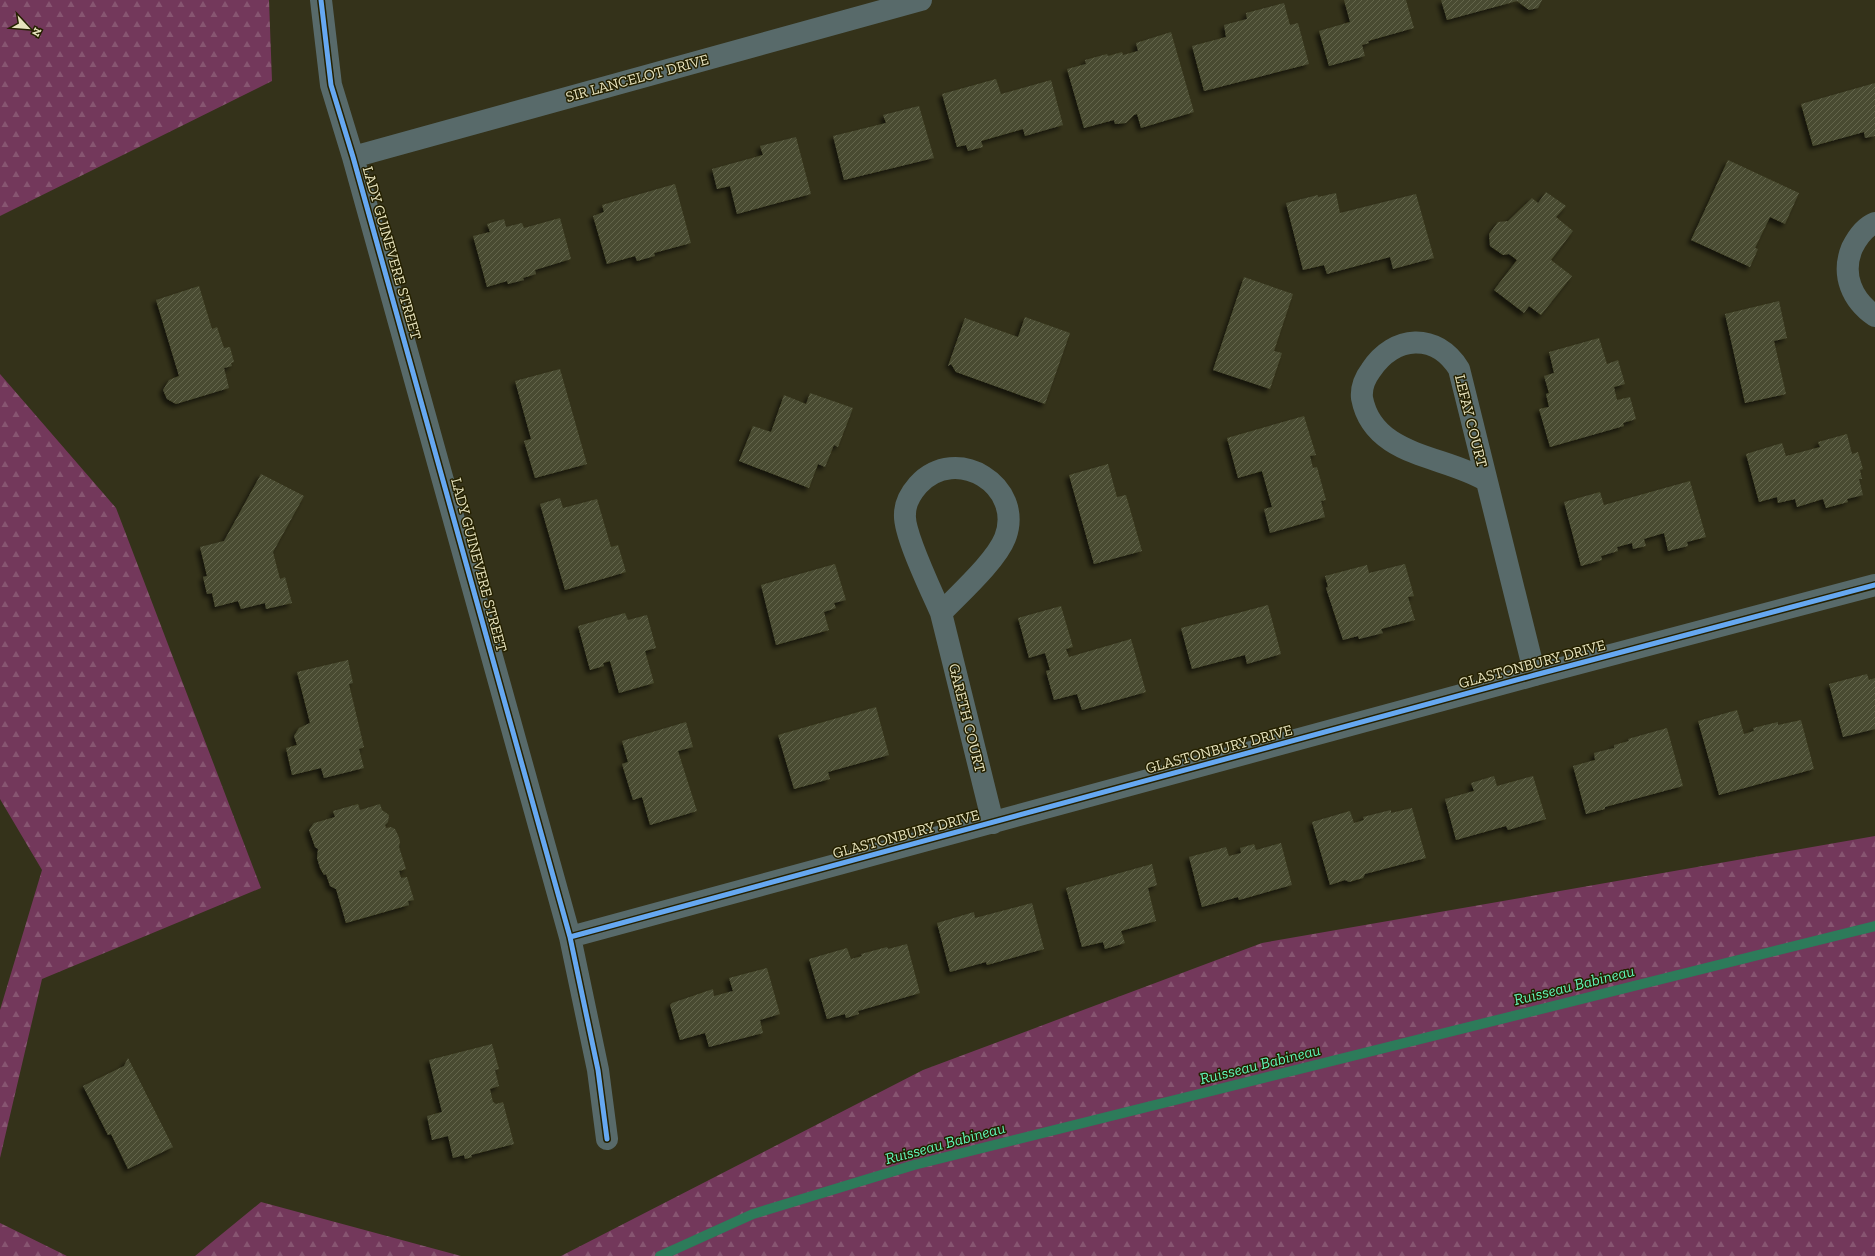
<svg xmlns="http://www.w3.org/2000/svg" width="1875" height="1256" viewBox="0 0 1875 1256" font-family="'Zilla Slab',serif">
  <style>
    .forest { fill: url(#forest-firs) }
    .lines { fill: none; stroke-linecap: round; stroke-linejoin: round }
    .stream { stroke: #2d7b5a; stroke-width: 10 }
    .building { fill: url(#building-hatch); filter: url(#shadow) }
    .minor { stroke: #586a6a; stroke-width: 22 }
    .cycleway-casing { stroke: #252100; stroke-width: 8 }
    .cycleway { stroke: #66a8f1; stroke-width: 5 }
    .labels { text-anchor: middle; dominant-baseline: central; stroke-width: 3; stroke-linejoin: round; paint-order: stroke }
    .street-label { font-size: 15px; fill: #e7e3bd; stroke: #252100 }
    .water-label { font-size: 16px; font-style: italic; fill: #61f5b8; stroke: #252100 }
  </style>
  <defs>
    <pattern id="forest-firs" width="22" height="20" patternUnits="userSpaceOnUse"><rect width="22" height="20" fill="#73385b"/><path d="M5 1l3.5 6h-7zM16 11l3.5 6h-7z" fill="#875571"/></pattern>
    <pattern id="building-hatch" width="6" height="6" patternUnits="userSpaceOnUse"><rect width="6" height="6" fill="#494b30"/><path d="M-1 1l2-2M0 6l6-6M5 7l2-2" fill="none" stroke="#63654c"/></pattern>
    <filter id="shadow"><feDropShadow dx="-3.5" dy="3.5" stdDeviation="2" flood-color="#0009"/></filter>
  </defs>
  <rect width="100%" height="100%" fill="#34321a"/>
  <path class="forest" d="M0 0H269L272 81 0 216Z
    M0 374 116 508 261 888 42 979 0 1158V1010L42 870 0 799Z
    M1875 836V1256H561L923 1070 1262 943Z
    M261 1202 461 1256H195Z
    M0 1223 67 1256H0Z"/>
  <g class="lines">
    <path class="stream" d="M660 1256 753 1214 914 1165 1875 926"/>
  </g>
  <path class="building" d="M1344 0H1406L1414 28 1368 41 1369 43 1362 45 1365 56 1329 66 1319 31 1350 22Z
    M1441 0H1542L1538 8 1529 10 1517 1 1447 20Z
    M1284 3 1290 25 1298 23 1309 64 1204 91 1192 46 1226 37 1224 25 1247 19 1246 13Z
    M1171 32 1194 112 1141 128 1137 114 1134 115 1126 123 1115 124 1114 120 1084 128 1067 69 1086 64 1085 60 1107 54 1108 56 1122 52 1123 55 1138 51 1136 43Z
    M996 79 1001 94 1051 80 1063 125 1025 136 1023 129 981 141 983 147 968 151 966 145 957 147 942 94Z
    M1875 83V136L1865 138 1864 132 1813 146 1801 104Z
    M919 106 934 158 844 180 833 136 886 123 883 115Z
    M796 137 811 194 737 214 730 186 717 189 712 169 763 155 760 146Z
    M1728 160 1799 193 1785 224 1770 217 1755 248 1758 249 1750 267 1691 240Z
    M675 184 691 243 654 253 655 256 637 261 635 256 607 264 593 216 604 212 602 205Z
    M1546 192 1566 206 1556 217 1573 231 1551 260 1572 276 1541 315 1529 306 1524 313 1494 290 1517 260 1509 254 1503 255 1490 246 1489 234 1498 222 1508 221 1532 198 1538 203Z
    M1336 193 1340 213 1416 194 1434 258 1393 269 1390 257 1327 274 1324 265 1303 270 1286 203 1318 195V197Z
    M560 218 571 259 535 270 536 274 523 278 524 280 508 284 507 281 487 287 473 236 490 232 487 224 504 219 506 227 522 223 524 228Z
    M1244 277 1293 294 1274 351 1282 353 1270 389 1213 370Z
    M199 286 212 329 217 327 224 348 230 347 234 362 231 363 232 366 224 368 229 388 176 404 167 399 163 390 169 380 179 376 156 300Z
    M1779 301 1787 338 1774 341 1786 394 1745 403 1725 314Z
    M1025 317 1070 333 1045 404 956 372 951 364 948 366 965 318 1018 337Z
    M1599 338 1607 364 1618 360 1625 384 1614 387 1617 400 1630 397 1636 419 1623 423 1624 426 1550 447 1539 409 1549 407 1546 394 1549 393 1544 376 1554 373 1549 352Z
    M560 369 587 464 535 478 524 441 531 439 515 381Z
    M810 393 853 408 838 447 834 445 825 467 818 464 809 488 739 461 753 426 771 432 784 395 806 404Z
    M1304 416 1316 455 1310 456 1313 468 1317 467 1326 500 1321 501 1325 517 1270 533 1264 509 1272 507 1262 471 1238 478 1227 438Z
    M1847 434 1852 454 1858 452 1863 469 1860 470 1862 479H1859L1863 495 1847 499 1848 502 1826 508 1823 499 1797 507 1795 499 1778 503 1777 497 1759 502 1746 454 1782 443 1786 456 1820 447 1818 442Z
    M1108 464 1117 497 1126 495 1142 551 1094 564 1069 475Z
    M261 474 304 496 273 552 280 579 285 577 292 603 266 609 265 603 241 609 238 601 215 607 212 593 207 594 203 577 207 576 200 547 224 541Z
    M1690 481 1706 537 1687 542 1688 546 1668 551 1664 533 1644 539 1646 546 1633 549 1632 543 1617 547 1618 551 1601 556 1602 560 1581 566 1564 502 1600 492 1604 505Z
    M560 498 563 508 597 499 611 547 618 545 626 572 565 590 540 504Z
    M835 564 846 600 834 603 836 608 824 612 829 630 776 645 761 585Z
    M1405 564 1414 596 1408 597 1415 620 1381 629 1383 633 1359 639 1358 636 1343 640 1326 588 1328 587 1325 576 1367 565 1369 573Z
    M1268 605 1281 654 1247 664 1245 655 1192 669 1181 628Z
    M1061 606 1073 647 1066 649 1069 657 1131 639 1146 692 1082 710 1077 694 1054 700 1046 671 1050 670 1045 653 1029 658 1018 618Z
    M625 613 628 620 647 615 656 648 645 651 654 683 619 693 610 661 603 663 604 666 590 670 578 626Z
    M348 660 353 683 349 684 364 747 359 749 364 768 324 778 321 768 292 775 286 748 297 745 294 736 299 728 310 723 297 672Z
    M1867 674 1869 680 1875 678V729L1843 737 1829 684Z
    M876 707 889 755 828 772 830 779 794 789 778 735Z
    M1737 710 1744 734 1754 731 1753 728 1778 722V725L1801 720 1814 769 1719 795 1698 721Z
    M686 722 693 747 678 751 697 811 650 825 642 797 633 800 622 764 628 762 622 741Z
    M1667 728 1683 786 1605 807V809L1586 814 1573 766 1595 760 1594 753 1614 748V745L1629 741 1628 739Z
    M1494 776 1497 786 1533 776 1546 819 1508 830 1506 826 1456 840 1445 799 1474 791 1471 783Z
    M358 804 360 810 380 804 382 810 389 815 388 822 385 825 386 828 391 827 395 829 398 835 400 841 399 847 406 869 399 871 401 878 407 877 414 900 408 901 409 905 346 923 336 889 330 886 326 874 324 875 320 868 317 858 318 849 315 847 309 830 314 823 335 817 333 811Z
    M1412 808 1426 858 1365 874 1363 878 1349 882 1345 880 1330 885 1312 822 1350 811 1354 823 1364 820 1363 817 1391 810V813Z
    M1281 843 1292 885 1239 900 1238 897 1202 907 1189 857 1226 847 1229 856 1241 853 1240 848 1254 844 1256 850Z
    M1152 864 1157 885 1148 888 1156 921 1121 931 1125 943 1105 949 1103 942 1082 947 1066 888Z
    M1032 903 1044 949 987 965 986 962 950 972 937 923 974 912 975 918Z
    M907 944 920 993 858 1011 859 1014 846 1018 845 1014 827 1019 809 959 847 948 851 959 862 956 861 954 887 947 888 949Z
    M767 968 780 1014 760 1020 763 1033 709 1047 705 1033 680 1040 670 1005 672 1003 713 989 714 996 733 991 729 978Z
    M492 1044 499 1069 495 1070 499 1086 490 1089 493 1102 496 1104 503 1102 514 1144 471 1155 472 1157 465 1159 464 1155 453 1158 448 1136 432 1140 427 1116 442 1112 429 1060Z
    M128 1058 173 1147 128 1169 111 1134 108 1135 83 1086 124 1066Z"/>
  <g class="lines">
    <path class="minor" d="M321 0 331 85 353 157 570 937 598 1070 607 1139
      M353 157 921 0
      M1875 223C1865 227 1857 238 1852 248 1841 275 1852 300 1875 316
      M1485 480C1444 455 1373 457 1362 398 1361 388 1365 378 1371 370 1394 335 1436 332 1459 369L1535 675
      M941 613C932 592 903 533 905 514 905 503 911 493 918 485 956 443 1025 486 1005 538 996 561 959 594 941 613L993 823
      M570 937 1535 675 1875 585"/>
    <defs>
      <path id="cycleway" d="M321 0 331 85 353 157 570 937 598 1070 607 1139
        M570 937 1535 675 1875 585"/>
    </defs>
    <use href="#cycleway" class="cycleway-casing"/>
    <use href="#cycleway" class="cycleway"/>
  </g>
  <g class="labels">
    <g class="street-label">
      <text transform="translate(637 78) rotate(-15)">SIR LANCELOT DRIVE</text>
      <text transform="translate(392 253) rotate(74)">LADY GUINEVERE STREET</text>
      <text transform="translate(1471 421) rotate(76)">LEFAY COURT</text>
      <text transform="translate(479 565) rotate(75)">LADY GUINEVERE STREET</text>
      <text transform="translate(1532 664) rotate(-15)">GLASTONBURY DRIVE</text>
      <text transform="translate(967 718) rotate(76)">GARETH COURT</text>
      <text transform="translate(1219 749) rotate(-15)">GLASTONBURY DRIVE</text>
      <text transform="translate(906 834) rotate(-15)">GLASTONBURY DRIVE</text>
    </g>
    <g class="water-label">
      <text transform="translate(1574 985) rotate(-14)">Ruisseau Babineau</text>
      <text transform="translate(1260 1064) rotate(-14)">Ruisseau Babineau</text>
      <text transform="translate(945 1143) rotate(-15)">Ruisseau Babineau</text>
    </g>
  </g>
  <g transform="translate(28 28) rotate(116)" stroke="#252100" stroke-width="3" paint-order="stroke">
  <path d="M0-3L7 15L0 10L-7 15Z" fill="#e7e3bd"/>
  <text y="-6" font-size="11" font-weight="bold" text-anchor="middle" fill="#e7e3bd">N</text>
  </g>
</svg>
